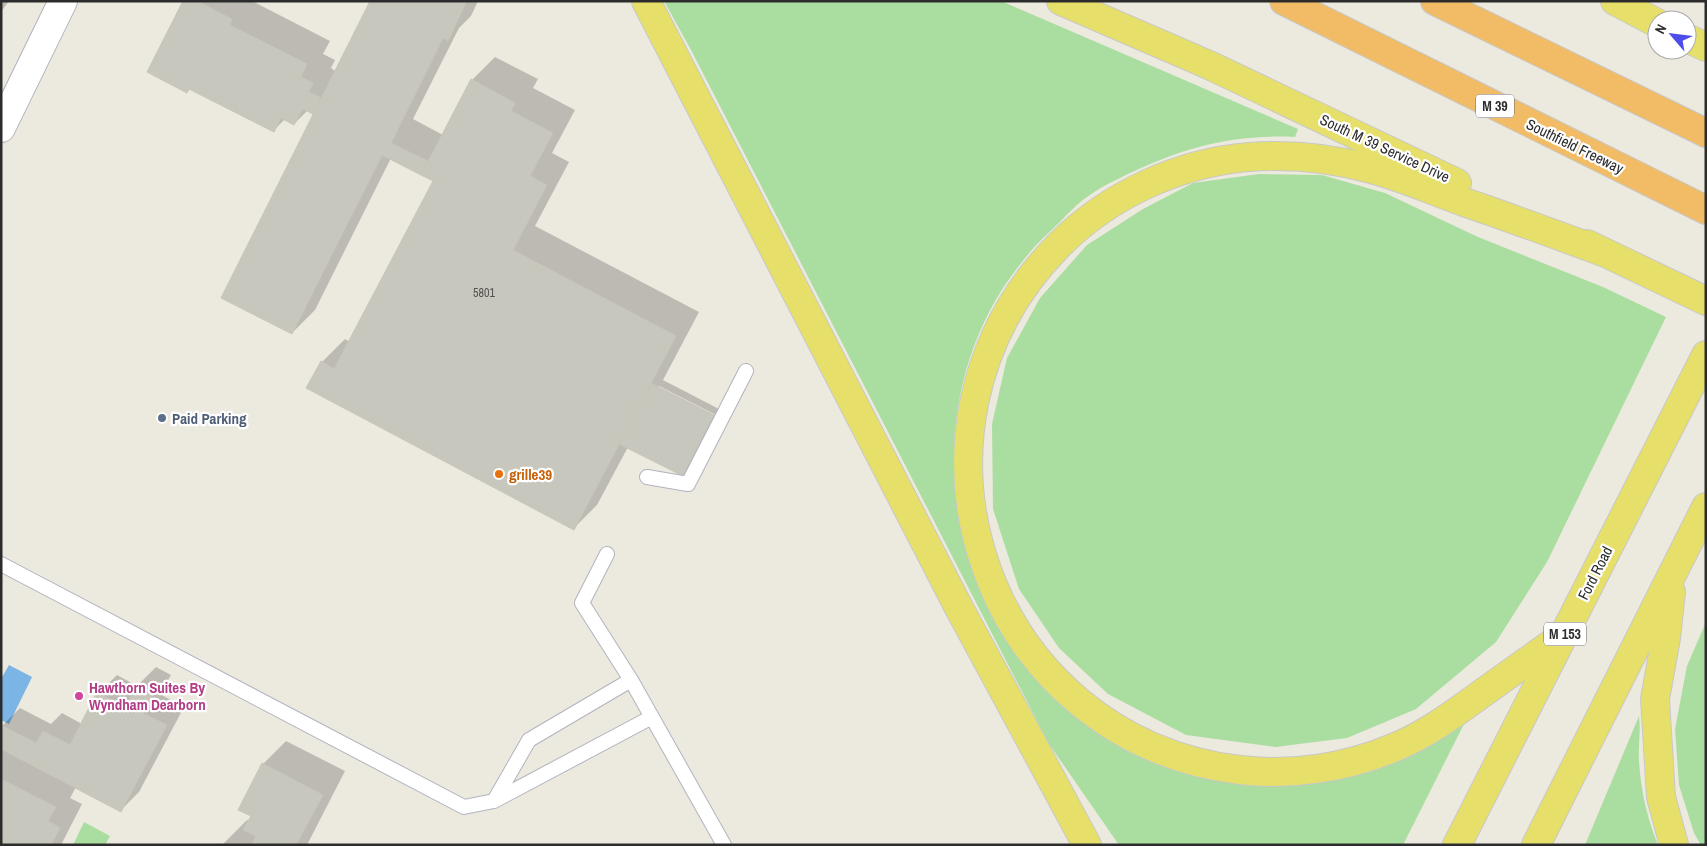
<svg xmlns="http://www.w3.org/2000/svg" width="1707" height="846" viewBox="0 0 1707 846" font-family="'Archivo Narrow',sans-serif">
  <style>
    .green { fill: #aadea0 }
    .water { fill: #7bb5e5 }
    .shadow { fill: #0003 }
    .building { fill: #c8c7bd; stroke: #c8c5b9 }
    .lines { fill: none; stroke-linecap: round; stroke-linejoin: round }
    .lane-casing { stroke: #b2b3be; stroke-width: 16 }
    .street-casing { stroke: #b2b3be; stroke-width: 30 }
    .primary-casing { stroke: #c8c8c8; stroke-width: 30 }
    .highway-casing { stroke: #c8c8c8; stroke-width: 30 }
    .lane { stroke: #fff; stroke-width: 14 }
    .street { stroke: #fff; stroke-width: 28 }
    .primary { stroke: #e6e06b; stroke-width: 28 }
    .highway { stroke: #f1bc65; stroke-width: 28 }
    .service-dot { fill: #5c6f8a; stroke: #fff; stroke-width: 2 }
    .food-dot { fill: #e8710a; stroke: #fff; stroke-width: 2 }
    .hotel-dot { fill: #d1479c; stroke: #fff; stroke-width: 2 }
    .labels { text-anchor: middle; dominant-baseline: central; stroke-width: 4.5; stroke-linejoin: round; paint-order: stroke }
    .number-label { font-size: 12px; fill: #535350 }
    .shield { fill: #fff; stroke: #6b6b6b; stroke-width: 1 }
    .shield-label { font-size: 14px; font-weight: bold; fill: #2c2c2c }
    .street-label { font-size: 15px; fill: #2c2c2c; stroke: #fff }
    .service-label { font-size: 15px; font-weight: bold; fill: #4e5e75; stroke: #fff; text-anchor: start }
    .food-label { font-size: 15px; font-weight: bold; fill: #c56008; stroke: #fff; text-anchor: start }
    .hotel-label { font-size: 15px; font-weight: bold; fill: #b23c85; stroke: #fff; text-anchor: start }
  </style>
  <rect width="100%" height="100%" fill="#ece9df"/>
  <path class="green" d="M664 1H1001L1298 129 1295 137C1233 134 1185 147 1130 173 1116 180 1102 186 1090 195 1079 202 1069 212 1060 222 1047 234 1033 247 1022 262 950 350 935 477 978 581 995 623 1019 663 1053 693 1067 706 1092 718 1109 728 1127 739 1146 752 1165 762 1190 774 1220 778 1248 781L1466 720 1403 845H1119L1049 744 691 50Z
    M1259 174 1322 175 1385 193 1478 237 1603 287 1666 317 1547 562 1496 642 1416 709 1347 738 1275 747 1186 735 1108 694 1059 648 1019 589 993 509 992 424 1007 358 1040 298 1087 245 1143 209 1193 183Z
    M1706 622V845H1701L1694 833 1679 785 1675 729 1687 666Z
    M1639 716C1641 731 1638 747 1639 762 1641 791 1647 818 1658 845H1585Z
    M84 822 110 836 105 845H73Z"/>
  <path class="water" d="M9 665 32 677 9 724 1 720V679Z"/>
  <path class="shadow" d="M1 1H9L1 12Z
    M185 1H252L330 41 323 54 335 60 331 68 335 71 371 1H478L471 16 459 28 413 119 443 135 472 80 495 57 538 79 533 88 575 110 552 153 569 162 535 226 699 312 663 380 719 409 716 415 659 386V389L715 417 689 469 683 475 628 447 597 505 574 528 322 362 345 339 350 342 435 181 391 158 315 310 292 333 315 114 308 110 294 124 285 119 273 131 190 88 187 92Z
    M156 667 171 675 160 694 184 707 139 792 121 810 76 787 70 798 82 804 61 845H1L2 726 20 708 51 724 62 713 82 724 99 693 117 675 137 686Z
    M286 741 345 771 307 845H222L247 820 249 821 252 816 263 764Z"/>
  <path class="building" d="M183 1H197L232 19 230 25 307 64 301 77 313 83 309 92 321 98 313 114 303 109 294 125 281 118 274 132 189 89 187 93 147 72Z
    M370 1H467L448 41 443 38 391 143 428 161 421 175 382 155 292 334 221 298Z
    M471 79 515 103 511 111 553 133 530 176 547 185 513 250 676 336 574 530 306 388 321 361 334 369 433 181 421 175Z
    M651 383 714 415 683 476 619 444Z
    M137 685 153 694 143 713 167 725 121 812 1 749V725L36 743 43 731 70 745 97 692 125 707Z
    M262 763 323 795 296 845H252L256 836 243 830 251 816 238 810Z
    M1 779 56 807 48 821 60 828 51 845H1Z"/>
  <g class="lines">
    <defs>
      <path id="lane" d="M647 477 688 484 746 371
        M607 554 582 603 631 680 724 845
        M1 564 464 807 494 801 652 717
        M494 801 529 740 631 680"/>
      <path id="street" d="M1 128 63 1"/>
      <path id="primary" d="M646 1 958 606 1087 845
        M1061 1 1209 65 1457 183
        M1615 1 1657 23
        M1687 38 1706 47
        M1587 244 1706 301
        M1671 592 1666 638 1655 699 1661 797 1674 845
        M1564 635C1537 654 1511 673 1484 692 1455 713 1426 735 1393 748 1345 768 1291 776 1240 770 983 739 878 428 1059 245 1109 195 1178 163 1249 157 1290 154 1331 158 1371 169 1402 177 1433 191 1464 202 1511 218 1557 235 1603 252
        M1457 845 1706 355
        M1536 845 1706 507"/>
      <path id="highway" d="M1284 1 1706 210
        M1435 1 1706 133"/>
    </defs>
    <use href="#lane" class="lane-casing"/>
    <use href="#street" class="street-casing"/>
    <use href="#primary" class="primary-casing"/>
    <use href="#highway" class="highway-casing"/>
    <use href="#lane" class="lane"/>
    <use href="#street" class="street"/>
    <use href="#primary" class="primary"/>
    <use href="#highway" class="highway"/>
  </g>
  <circle class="service-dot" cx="162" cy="418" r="5"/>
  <circle class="food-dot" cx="499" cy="474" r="5"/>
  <circle class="hotel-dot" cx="79" cy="696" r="5"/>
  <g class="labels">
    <g class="number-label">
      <text x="484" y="293">5801</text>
    </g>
    <g class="shield">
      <rect x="1476" y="94.5" width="38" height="23" rx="4"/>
      <rect x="1544" y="622.5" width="42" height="23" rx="4"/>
    </g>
    <g class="shield-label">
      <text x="1495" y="106">M 39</text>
      <text x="1565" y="634">M 153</text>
    </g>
    <g class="street-label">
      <text transform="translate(1575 146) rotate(26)">Southfield Freeway</text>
      <text transform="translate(1385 148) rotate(25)">South M 39 Service Drive</text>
      <text transform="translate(1595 573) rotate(-63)">Ford Road</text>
    </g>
    <g class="service-label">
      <text x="172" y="418">Paid Parking</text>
    </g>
    <g class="food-label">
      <text x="509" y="474">grille39</text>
    </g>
    <g class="hotel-label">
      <text x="89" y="687">Hawthorn Suites By<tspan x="89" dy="17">Wyndham Dearborn</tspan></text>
    </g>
  </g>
  <rect width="1707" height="846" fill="none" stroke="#2c2c2c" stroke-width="5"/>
  <g transform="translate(1672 35) rotate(298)"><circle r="24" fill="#ffffff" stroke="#ababab"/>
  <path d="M0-4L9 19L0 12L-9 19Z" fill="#4d4dec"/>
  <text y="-8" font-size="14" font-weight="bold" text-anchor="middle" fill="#2c2c2c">N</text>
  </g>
</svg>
